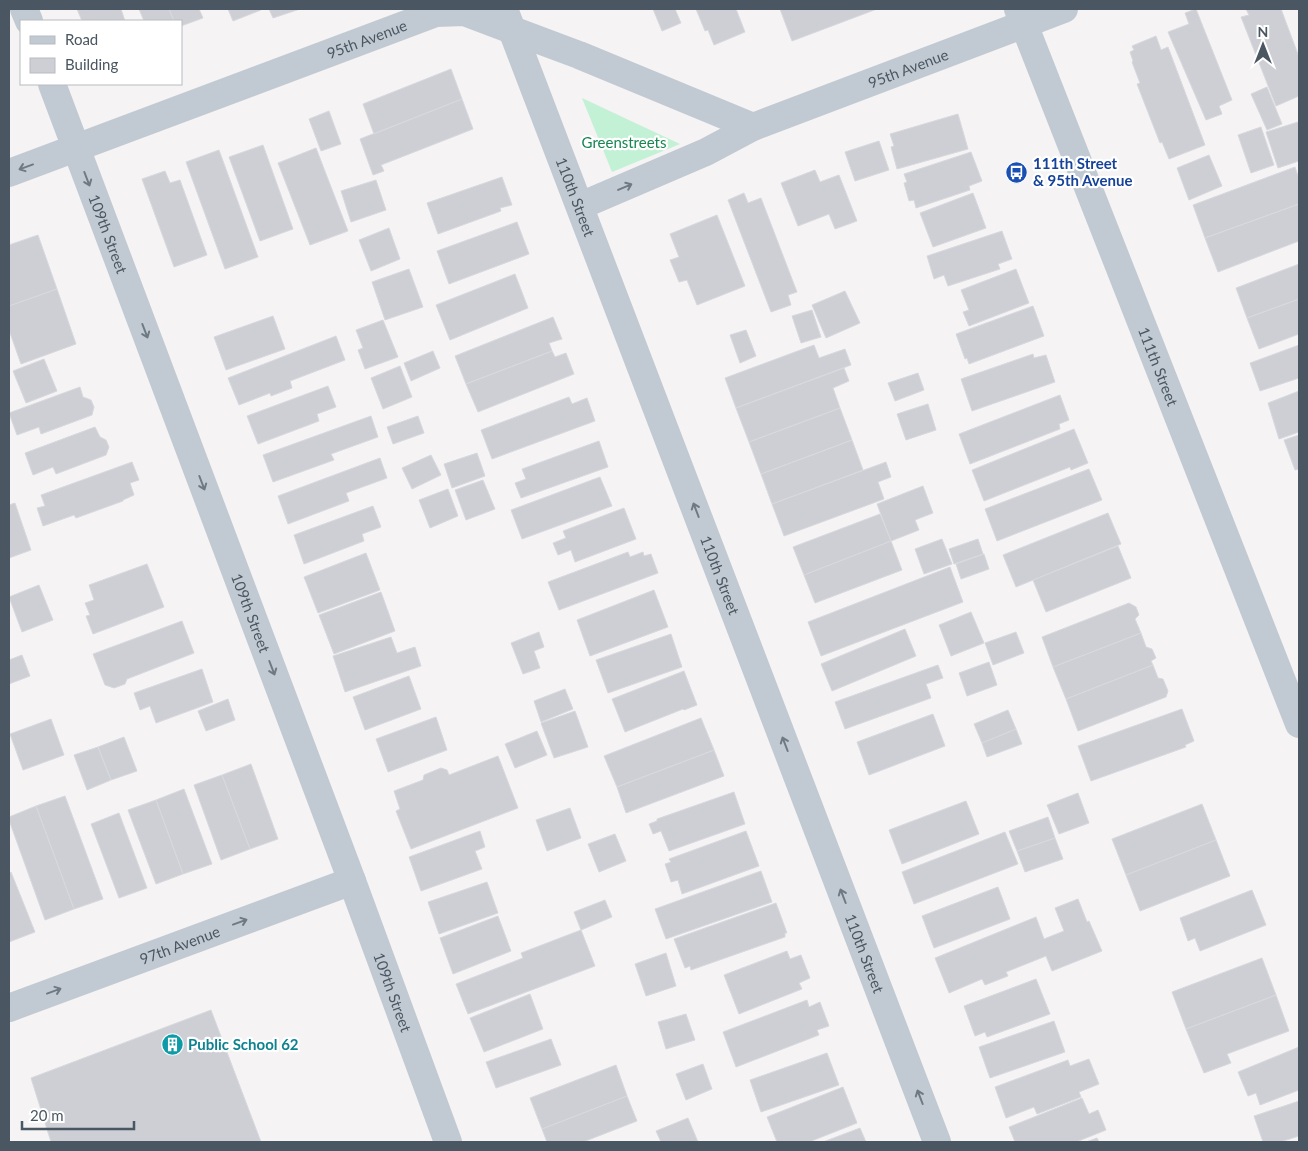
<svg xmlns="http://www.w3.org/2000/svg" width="1308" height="1151" viewBox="0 0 1308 1151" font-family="Lato,sans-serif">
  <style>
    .green { fill: #c3f1d5 }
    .building { fill: #cdcfd5; stroke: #d7d9de }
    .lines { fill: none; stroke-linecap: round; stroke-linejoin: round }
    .minor { stroke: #c1cad2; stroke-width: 28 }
    .oneway { stroke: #6e7983 }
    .labels { text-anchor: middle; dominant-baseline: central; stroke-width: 4.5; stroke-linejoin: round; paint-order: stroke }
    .street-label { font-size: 15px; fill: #4a5661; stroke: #fff }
    .park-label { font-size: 15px; fill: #17864f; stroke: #fff }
    .transit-label { font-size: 15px; font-weight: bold; fill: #164399; stroke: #fff; text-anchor: start }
    .culture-label { font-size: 15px; font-weight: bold; fill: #0d838f; stroke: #fff; text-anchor: start }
  </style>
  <rect width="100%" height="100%" fill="#f5f3f3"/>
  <path class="green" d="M582 98 680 144 612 172Z"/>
  <path class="building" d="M77 9H121L125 21H82Z
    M139 9H169L174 21H144Z
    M169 9H199L203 18 181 26V21H174Z
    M228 9H260L261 10 233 21Z
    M269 9H300L273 18Z
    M653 9H675L681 23 662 31Z
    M696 9H736L745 32 714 45 708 30 705 31Z
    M780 9H877L792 41Z
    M1196 9 1232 100 1219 106 1222 114 1206 120 1168 32 1189 24 1185 13Z
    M1246 9H1281L1299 57V96L1276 106 1241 17 1249 15Z
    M1156 36 1161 50 1168 47 1205 145 1169 159 1162 142 1160 143 1137 84 1140 83 1132 62 1133 61 1130 52 1134 50 1132 46Z
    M451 69 462 99 374 134 363 104Z
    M1267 87 1282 124 1267 130 1251 94Z
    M462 99 473 129 381 165 384 171 373 175 360 139Z
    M329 111 341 144 321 151 309 119Z
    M958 114 968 149 897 169 891 147 894 146 890 134Z
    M1298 122 1299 126V161L1278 168 1266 132Z
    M1261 127 1274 165 1251 173 1238 135Z
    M879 141 889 170 855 181 845 152Z
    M263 145 293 229 260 241 229 157Z
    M316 148 348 231 310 245 278 163Z
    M219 150 258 257 225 269 186 162Z
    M971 152 982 181 969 186 970 190 916 208 914 200 909 201 904 183 907 182 904 174Z
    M1209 155 1222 186 1189 200 1177 168Z
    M1295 167 1299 179V204L1205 238 1193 205Z
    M815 170 820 182 839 175 857 221 835 229 829 214 798 226 781 183Z
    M165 171 170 183 180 180 207 255 174 267 142 179Z
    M502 177 512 205 500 208 501 211 438 234 427 203Z
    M376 180 386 210 351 222 341 191Z
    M744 193 748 203 761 198 797 292 788 295 791 305 771 312 728 200Z
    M973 193 986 228 933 247 920 213Z
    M1299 204V241L1218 272 1205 238Z
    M717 215 745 286 697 305 687 280 679 282 670 260 679 257 670 234Z
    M517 222 529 254 449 284 437 251Z
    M389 228 400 259 371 271 359 240Z
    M1002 231 1012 259 998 264 1000 269 948 286 944 275 934 279 927 256Z
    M38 235 57 289 9 306V245Z
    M1299 264V299L1247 318 1236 288Z
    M409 269 423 307 385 320 372 282Z
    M1016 269 1029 303 969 326 963 312 969 310 961 290Z
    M515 274 528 308 450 340 436 305Z
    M57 289 76 344 21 364 9 330V306Z
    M845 291 860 323 826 338 812 305Z
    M1299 299V334L1259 349 1247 318Z
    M1033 306 1044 336 969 364 967 358 965 359 956 334Z
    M812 310 821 337 801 343 792 316Z
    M273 316 285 349 226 370 214 337Z
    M553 317 562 339 549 343 552 351 466 384 455 356Z
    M383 320 398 357 365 369 358 350 363 348 356 330Z
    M746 330 756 356 740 363 730 335Z
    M336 336 345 360 290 381 292 388 271 396 270 393 239 405 228 378Z
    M814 345 819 358 845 349 851 365 736 408 725 378Z
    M1299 345V378L1260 391 1250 363Z
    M433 351 440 368 411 381 404 363Z
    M552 351 555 357 566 353 574 374 478 412 466 384Z
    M1033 354 1034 358 1046 355 1055 382 972 411 961 379Z
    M44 359 57 391 26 403 13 371Z
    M400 366 412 397 383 409 371 378Z
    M844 368 849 381 833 388 840 408 749 442 736 408Z
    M918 373 924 390 895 401 888 383Z
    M328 386 336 407 317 414 319 421 258 444 247 416Z
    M80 387 83 397 91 400 94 407 92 415 41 434 39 427 17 435 9 413Z
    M1299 391V432L1279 439 1268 403Z
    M1060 395 1069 420 1059 424 1060 429 970 464 959 434Z
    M569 397 572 404 587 398 595 421 492 459 481 430Z
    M928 404 936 430 906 440 897 414Z
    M840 408 852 440 761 474 749 442Z
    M371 416 378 437 331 454 334 460 273 482 263 455Z
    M418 416 424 433 393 444 387 427Z
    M95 427 100 437 106 440 109 447 106 455 56 474 53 467 33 475 25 453Z
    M1074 429 1088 463 1071 470 1070 467 984 501 972 470Z
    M1299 435V469L1295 470 1284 440Z
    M852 440 863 470 772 504 761 474Z
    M599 441 608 467 521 498 515 483 526 479 522 469Z
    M477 453 485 476 452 488 444 464Z
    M431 455 441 475 412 489 402 468Z
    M380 458 387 478 346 493 349 501 288 524 278 496Z
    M132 462 139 480 130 483 134 495 123 500V501L76 518 74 515 43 526 37 508 45 506 41 495Z
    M886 462 891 477 878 482 884 499 784 536 772 504Z
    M1089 469 1102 500 997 541 985 509Z
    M600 477 612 506 522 539 511 510Z
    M483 480 495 509 466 520 455 490Z
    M923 486 933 513 915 520 919 530 891 541 877 504Z
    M448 489 458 516 430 528 419 500Z
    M15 503 31 550 9 558V505Z
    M373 506 381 527 362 534 364 541 304 564 294 535Z
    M624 508 636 539 575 562 571 550 558 555 553 543 566 538 563 531Z
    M1108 513 1121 544 1016 587 1003 555Z
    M880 514 891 541 804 575 793 547Z
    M942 539 952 564 924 574 915 549Z
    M978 539 983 554 954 564 949 549Z
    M891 541 902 570 815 603 804 575Z
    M1118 546 1131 578 1046 612 1033 580Z
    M628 552 630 557 643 552 644 556 651 554 658 573 559 610 548 582Z
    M366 553 380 590 318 613 304 577Z
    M984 554 989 569 961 579 956 564Z
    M147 564 164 607 93 634 86 616 90 615 85 603 94 600 89 585Z
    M950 567 963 602 821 656 808 622Z
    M39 585 53 620 22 632 9 597Z
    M654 590 668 627 590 656 577 620Z
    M381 592 395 631 334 654 319 615Z
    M1129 603 1136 607 1139 615 1135 619 1141 633 1053 667 1042 637Z
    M971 612 984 643 951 656 939 625Z
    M182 621 194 653 127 679 125 684 114 688 105 685 93 654Z
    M905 629 916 656 832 691 821 664Z
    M539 632 544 647 534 651 540 668 523 674 511 643Z
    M1016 632 1024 653 993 665 985 643Z
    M1141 633 1146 647 1152 649 1156 658 1151 661 1153 665 1066 699 1053 667Z
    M671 634 682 667 608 693 596 660Z
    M391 637 397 653 415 647 421 666 345 692 333 656Z
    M22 655 30 676 9 684V660Z
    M989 662 997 685 967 696 959 673Z
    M938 665 943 678 926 684 931 698 845 729 835 702Z
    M1153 665 1158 678 1163 679 1168 691 1166 697 1078 731 1066 699Z
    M202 669 213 702 156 723 150 706 140 710 134 693Z
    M684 671 697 705 684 710 683 709 625 732 612 699Z
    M409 676 421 709 365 730 353 697Z
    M565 689 573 709 541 722 534 701Z
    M228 699 235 720 206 731 198 711Z
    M1182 709 1194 741 1185 745 1186 747 1091 781 1078 746Z
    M1008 710 1016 729 982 743 974 724Z
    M575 711 588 747 554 758 541 723Z
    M933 714 945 746 869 775 857 742Z
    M436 717 447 750 388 772 376 739Z
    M701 718 714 750 617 787 604 756Z
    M51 719 64 755 23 770 10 734Z
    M1016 729 1022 744 987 757 982 743Z
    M537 731 547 755 515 768 505 744Z
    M124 737 137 771 111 780 98 747Z
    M98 747 111 780 87 790 74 755Z
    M714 750 724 776 626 813 617 787Z
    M498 756 518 808 411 849 396 811 400 809 394 791 423 780 424 775 441 768 447 770 449 775Z
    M251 764 278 839 250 849 222 775Z
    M222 775 250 849 221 860 194 785Z
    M184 789 212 864 183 874 156 800Z
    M734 792 745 824 669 851 661 831 653 834 649 824 657 821V819Z
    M1078 793 1089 823 1059 834 1047 805Z
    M65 796 103 899 74 909 36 806Z
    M156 800 183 874 156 884 128 810Z
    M966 801 979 834 902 864 889 830Z
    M1202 804 1216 840 1126 875 1112 839Z
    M36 806 74 909 45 920 9 820V817Z
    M570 808 581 838 547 851 536 820Z
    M119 813 147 888 119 898 91 824Z
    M1048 817 1055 838 1017 851 1009 831Z
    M480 831 485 847 475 851 482 869 421 891 409 857Z
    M746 831 759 866 682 894 678 880 671 882 665 864 671 862 669 859Z
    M1005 832 1018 864 914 904 902 872Z
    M615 834 626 861 599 872 588 844Z
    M1055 838 1063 859 1025 872 1017 851Z
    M1216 840 1230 876 1140 911 1126 875Z
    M761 871 772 902 666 939 655 909Z
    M11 872 35 932 9 942V874Z
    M487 882 498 913 439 934 428 902Z
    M998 887 1010 919 934 948 922 916Z
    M1252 890 1266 925 1200 951 1195 938 1188 941 1180 918Z
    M1078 899 1087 922 1089 921 1102 951 1052 971 1046 956 1006 972 1008 976 985 985 982 979 949 993 935 958 1036 917 1044 939 1064 931 1055 908Z
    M605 900 612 917 581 930 574 912Z
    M776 903 787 933H785V937L691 970 690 966 685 968 674 939Z
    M498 916 511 951 453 974 440 938Z
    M581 930 595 966 468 1014 456 984 523 958 521 953Z
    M787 951 790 959 801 955 810 978 799 983 802 989 739 1014 724 975Z
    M666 953 676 986 646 996 635 964Z
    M1262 958 1276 995 1186 1029 1172 992Z
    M1036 979 1050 1014 987 1037 985 1032 975 1036 964 1006Z
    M530 994 543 1029 484 1052 470 1018Z
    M1276 995 1289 1031 1227 1054 1231 1063 1204 1073 1186 1029Z
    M807 1000 809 1007 820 1002 829 1026 817 1030 819 1035 736 1067 723 1032Z
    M211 1010 261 1142H51L31 1078Z
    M686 1014 695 1040 666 1049 658 1022Z
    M1054 1021 1065 1052 990 1078 979 1047Z
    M551 1039 561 1065 496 1088 486 1062Z
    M1299 1047V1090L1260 1105 1256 1093 1248 1096 1238 1072Z
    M827 1053 839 1085 761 1112 750 1080Z
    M1089 1059 1099 1084 1079 1092 1081 1097 1037 1114 1034 1107 1006 1118 995 1087 1068 1060 1070 1066Z
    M703 1064 712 1089 686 1100 676 1074Z
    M616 1065 627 1096 542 1129 530 1098Z
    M843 1087 857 1123 809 1142H777L767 1117Z
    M627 1096 637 1121 583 1142H547L542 1129Z
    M1082 1098 1089 1114 1098 1110 1106 1130 1076 1142H1015L1009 1127Z
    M1299 1101V1136L1280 1142H1263L1254 1116Z
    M688 1118 698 1142H661L656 1131Z
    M860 1128 866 1142H823Z
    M1097 1138 1099 1142H1086Z"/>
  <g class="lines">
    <g class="minor">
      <path d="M24 9 29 21"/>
      <path id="s1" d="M504 9 937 1142"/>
      <path id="s2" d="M1018 9 1299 724"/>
      <path id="s3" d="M52 84 352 881 448 1142"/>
      <path id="s4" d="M9 173 436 13 464 12 579 55 753 127 1064 9"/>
      <path d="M580 206 706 152 753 127"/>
      <path id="s5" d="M9 1008 352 881"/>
    </g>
  </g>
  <defs><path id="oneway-shaft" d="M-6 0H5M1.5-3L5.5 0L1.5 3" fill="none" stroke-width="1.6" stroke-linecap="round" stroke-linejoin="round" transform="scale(1.25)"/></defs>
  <g class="oneway">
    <use href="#oneway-shaft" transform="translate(26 167) rotate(160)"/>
    <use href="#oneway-shaft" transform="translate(87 179) rotate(69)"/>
    <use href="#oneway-shaft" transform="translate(625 187) rotate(-23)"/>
    <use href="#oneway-shaft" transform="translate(145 331) rotate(69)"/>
    <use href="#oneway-shaft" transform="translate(202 483) rotate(69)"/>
    <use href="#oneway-shaft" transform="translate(696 510) rotate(-111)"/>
    <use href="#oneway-shaft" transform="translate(272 668) rotate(69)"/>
    <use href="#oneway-shaft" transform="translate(785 744) rotate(-111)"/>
    <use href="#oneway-shaft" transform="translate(843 896) rotate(-111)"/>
    <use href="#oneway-shaft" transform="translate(240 922) rotate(-20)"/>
    <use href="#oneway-shaft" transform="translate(54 991) rotate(-20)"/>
    <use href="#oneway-shaft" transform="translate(920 1097) rotate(-111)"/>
  </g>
  <defs>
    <symbol id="bus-disc" viewBox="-11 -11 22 22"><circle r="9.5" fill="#1a4fb4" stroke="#fff"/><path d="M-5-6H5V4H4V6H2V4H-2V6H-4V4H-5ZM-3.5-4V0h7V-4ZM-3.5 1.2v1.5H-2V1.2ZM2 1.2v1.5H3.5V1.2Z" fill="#fff"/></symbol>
    <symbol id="building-disc" viewBox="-11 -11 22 22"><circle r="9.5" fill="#0f9aa8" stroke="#fff"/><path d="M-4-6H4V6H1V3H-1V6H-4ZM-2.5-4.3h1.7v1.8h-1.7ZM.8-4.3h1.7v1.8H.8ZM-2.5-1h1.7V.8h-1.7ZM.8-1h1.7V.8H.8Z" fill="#fff"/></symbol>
  </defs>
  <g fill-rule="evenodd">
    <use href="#bus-disc" x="1004" y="160" width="25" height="25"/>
    <use href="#building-disc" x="160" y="1032" width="25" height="25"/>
  </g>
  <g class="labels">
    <g class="street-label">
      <text stroke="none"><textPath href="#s4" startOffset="382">95th Avenue</textPath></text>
      <text stroke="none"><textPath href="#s4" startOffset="961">95th Avenue</textPath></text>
      <text stroke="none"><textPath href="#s1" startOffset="201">110th Street</textPath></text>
      <text stroke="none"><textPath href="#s3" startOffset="160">109th Street</textPath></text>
      <text stroke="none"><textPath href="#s2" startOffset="384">111th Street</textPath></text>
      <text stroke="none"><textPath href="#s1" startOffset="606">110th Street</textPath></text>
      <text stroke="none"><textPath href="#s3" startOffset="565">109th Street</textPath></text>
      <text stroke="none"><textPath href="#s5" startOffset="182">97th Avenue</textPath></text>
      <text stroke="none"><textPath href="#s1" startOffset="1011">110th Street</textPath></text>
      <text stroke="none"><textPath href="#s3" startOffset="970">109th Street</textPath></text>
    </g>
    <g class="park-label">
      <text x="624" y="142">Greenstreets</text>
    </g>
    <g class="transit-label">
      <text x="1033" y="163">111th Street<tspan x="1033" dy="17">&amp; 95th Avenue</tspan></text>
    </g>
    <g class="culture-label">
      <text x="188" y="1044">Public School 62</text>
    </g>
  </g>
  <rect width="1308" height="1151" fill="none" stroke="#4a5661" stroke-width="20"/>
  <rect x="20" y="20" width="162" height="65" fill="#ffffff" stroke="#b7bbc0"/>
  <rect x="30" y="36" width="25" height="8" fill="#c1cad2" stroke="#b7bbc0"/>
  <text x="65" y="45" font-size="15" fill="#4a5661">Road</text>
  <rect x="30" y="58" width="25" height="15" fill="#cdcfd5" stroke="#b7bbc0"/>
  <text x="65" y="70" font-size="15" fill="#4a5661">Building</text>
  <g transform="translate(1263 45)" stroke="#ffffff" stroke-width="4" paint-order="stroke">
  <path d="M0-4L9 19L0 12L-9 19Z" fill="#4a5661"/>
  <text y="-8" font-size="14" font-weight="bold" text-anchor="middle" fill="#4a5661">N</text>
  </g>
  <path d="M22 1121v8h112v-8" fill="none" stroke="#4a5661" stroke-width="2.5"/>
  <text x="30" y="1121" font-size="15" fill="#4a5661" stroke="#ffffff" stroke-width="4" paint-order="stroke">20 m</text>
</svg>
